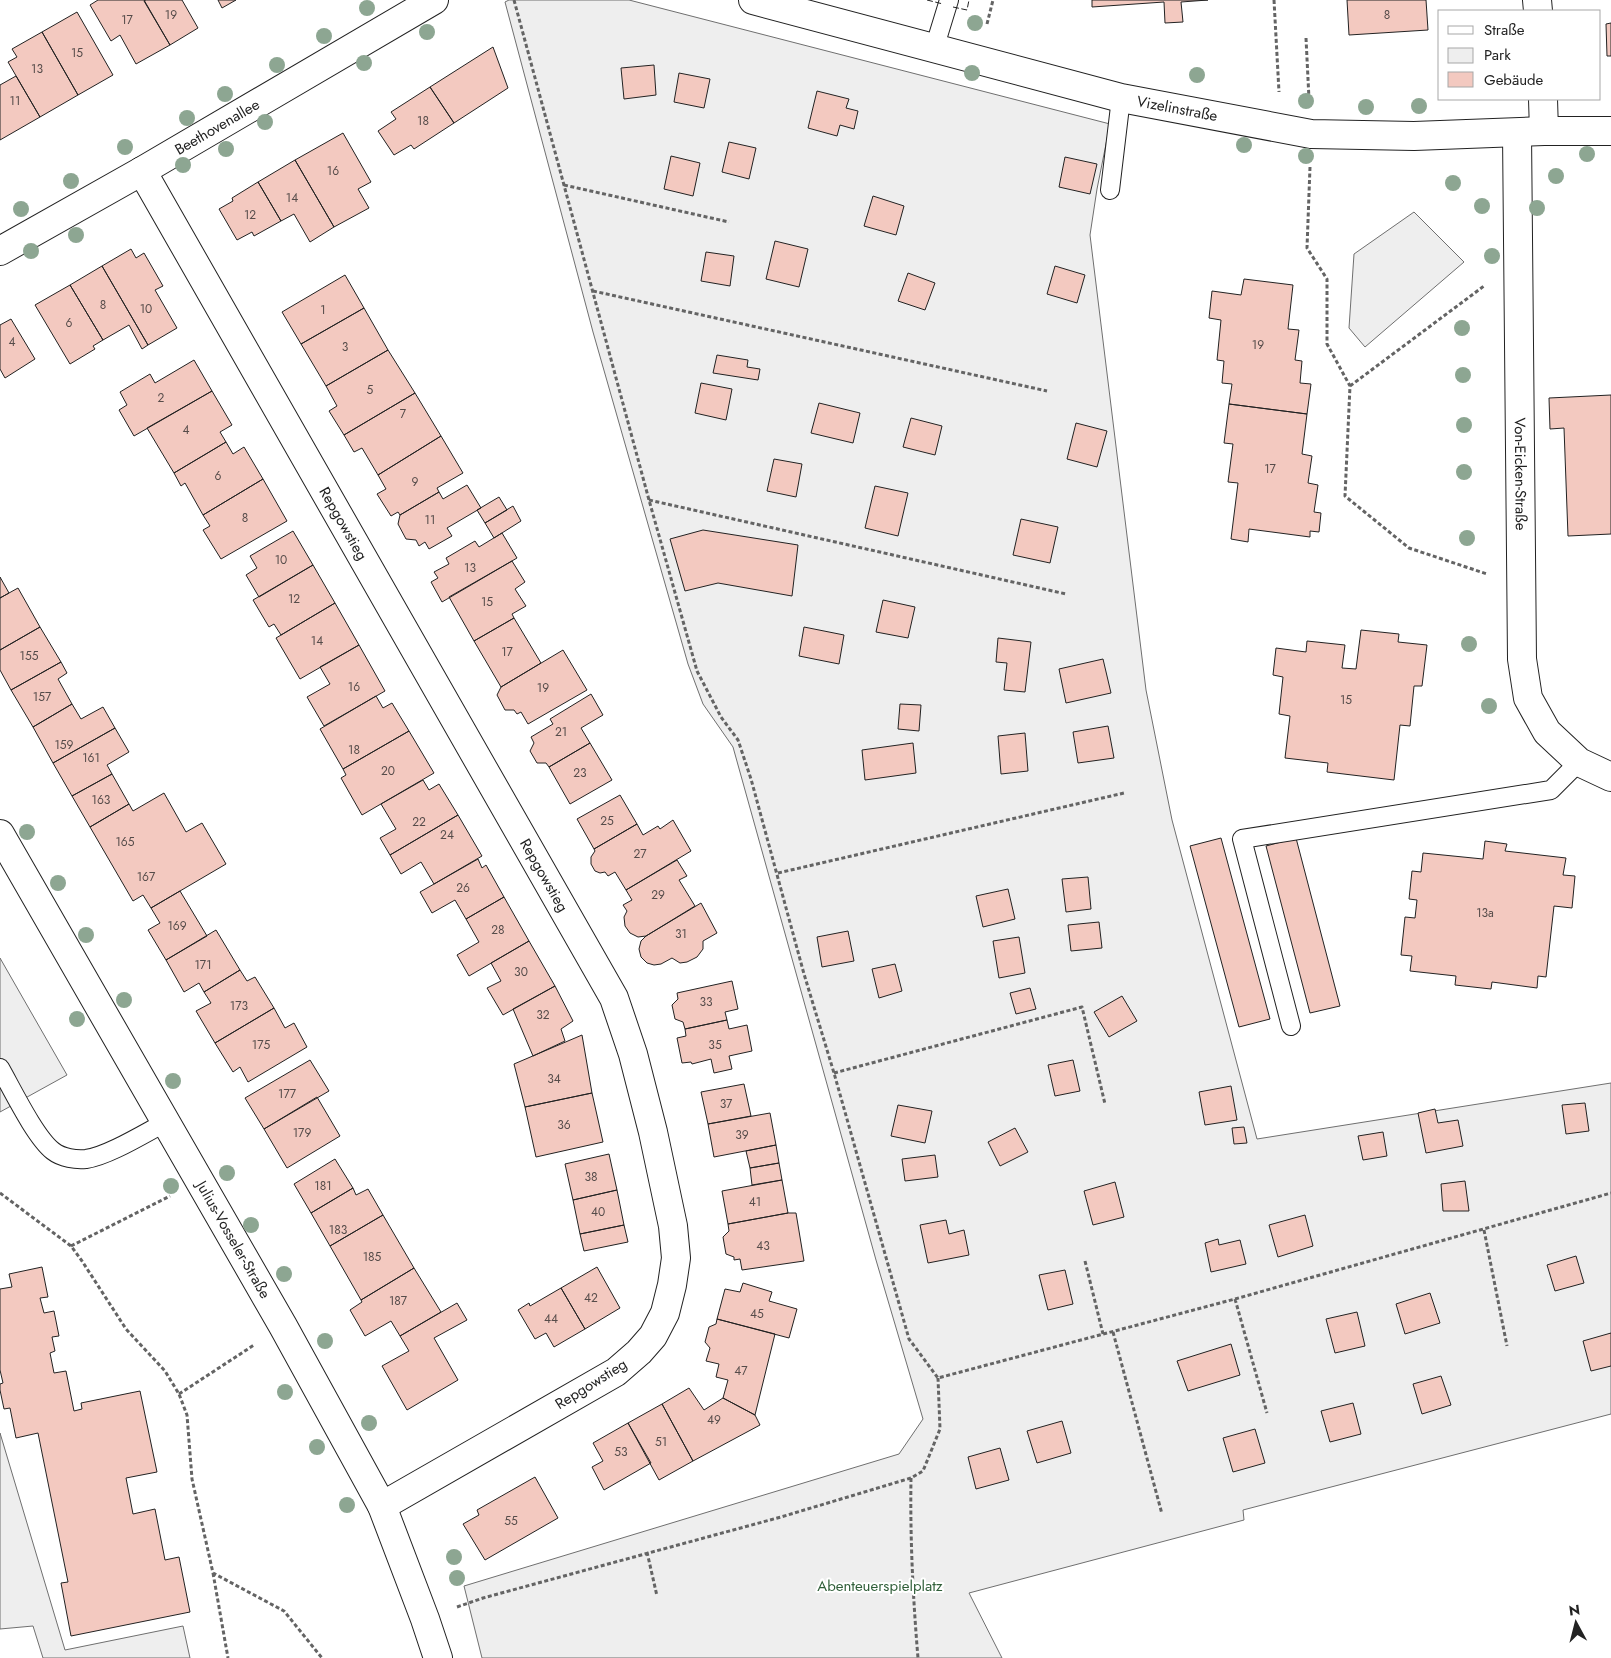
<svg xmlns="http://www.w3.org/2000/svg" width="1611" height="1658" viewBox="0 0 1611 1658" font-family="Jost,sans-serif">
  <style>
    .green { fill: #eee; stroke: #6f6f6f }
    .building { fill: #f3c9c0; stroke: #222 }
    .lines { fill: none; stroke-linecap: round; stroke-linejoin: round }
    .lane-casing { stroke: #222; stroke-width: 20 }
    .street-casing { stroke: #222; stroke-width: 30 }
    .path { stroke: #646464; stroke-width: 3; stroke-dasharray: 4 2.5; stroke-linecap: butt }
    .lane { stroke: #fff; stroke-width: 18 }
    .street { stroke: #fff; stroke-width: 28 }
    .fence { stroke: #222; stroke-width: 1; stroke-dasharray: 6 2.5; stroke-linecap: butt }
    .tree { fill: #8da692 }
    .labels { text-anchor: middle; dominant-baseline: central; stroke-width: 4; stroke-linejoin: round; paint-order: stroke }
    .number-label { font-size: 12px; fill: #564c4a }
    .street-label { font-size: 15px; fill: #222; stroke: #fff }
    .park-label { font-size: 15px; fill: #2f5e38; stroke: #fff }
  </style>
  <rect width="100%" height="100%" fill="#fff"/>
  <path class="green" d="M509 0H629L1110 124 1097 189 1090 235 1146 690 1172 820 1257 1139 1611 1083V1414L1243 1510 1244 1520 969 1593 1002 1658H482L464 1586 899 1454 923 1419 876 1260 733 747 703 704 688 664 593 332 505 2Z
    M1414 212 1464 262 1365 347 1349 328 1354 254Z
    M0 958 67 1075 0 1112Z
    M0 1433 65 1650 183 1626 190 1658H43L33 1626 0 1629Z"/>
  <path class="building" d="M98 0H144L170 45 136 64 120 35 111 41 90 5Z
    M146 0H182L198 28 170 45 144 1Z
    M218 0H236L222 8Z
    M1092 0H1208L1181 2 1183 22 1165 23 1164 2 1092 7Z
    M1347 0H1426L1428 30 1349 35Z
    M77 12 113 75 78 95 42 32Z
    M1611 23V56H1607L1606 24Z
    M42 32 78 95 40 117 8 62 17 57 12 49Z
    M493 47 508 88 454 123 430 87Z
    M654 65 656 95 624 99 621 68Z
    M679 73 710 79 704 108 674 102Z
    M16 76 40 117 0 140V85Z
    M430 87 454 123 414 149 411 145 394 155 378 131 396 119 391 112Z
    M817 91 849 99 846 108 858 111 854 129 840 125 837 136 808 128Z
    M343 133 371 182 358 189 369 208 334 227 295 160Z
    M729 142 756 148 749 179 722 172Z
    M671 156 700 163 693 196 664 189Z
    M1065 157 1097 164 1090 194 1059 187Z
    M295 160 334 227 310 242 294 214 281 221 258 182Z
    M258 182 281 221 254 236 252 232 237 240 219 209 233 201 232 198Z
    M873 196 904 206 896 235 864 226Z
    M775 241 808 249 799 287 766 279Z
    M131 249 136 258 144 253 163 286 155 290 177 328 148 345 102 266Z
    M706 252 734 256 730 286 701 281Z
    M102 266 148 345 142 349 129 325 103 340 70 285Z
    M1055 266 1085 275 1077 303 1047 294Z
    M908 273 935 283 925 310 898 301Z
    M345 275 364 308 301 344 282 312Z
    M1244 279 1293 285 1288 329 1299 330 1295 360 1302 361 1300 383 1311 384 1307 414 1229 404 1232 384 1222 383 1224 361 1217 360 1221 320 1209 318 1212 291 1241 295Z
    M70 285 103 340 93 346 95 349 70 364 35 305Z
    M364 308 388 350 326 386 301 344Z
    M11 319 35 359 5 378 0 369V325Z
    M388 350 415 393 344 435 329 411 337 406 326 386Z
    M717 355 748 360 747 367 760 369 758 380 713 373Z
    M194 360 212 391 134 436 119 410 127 405 120 392 150 374 155 383Z
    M701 383 732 389 726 420 695 413Z
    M212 391 232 425 220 432 226 442 174 473 147 428Z
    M415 393 441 436 378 475 362 448 354 452 344 435Z
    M1611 395V534L1568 536 1564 428 1550 429 1549 398Z
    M819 403 860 413 853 443 811 433Z
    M1229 404 1307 414 1302 454 1312 456 1308 483 1318 485 1314 512 1321 513 1319 532 1310 531V537L1249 529 1248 542 1231 539 1238 483 1228 482 1233 444 1224 443Z
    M911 418 942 426 935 455 903 447Z
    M1076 423 1107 431 1097 467 1067 459Z
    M441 436 463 473 437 488 439 492 400 515 398 512 391 516 377 494 386 489 378 475Z
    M226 442 233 454 244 447 263 479 203 515 185 483 181 486 174 473Z
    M774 459 802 464 796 497 767 491Z
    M263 479 287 521 221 559 203 530 210 526 203 515Z
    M467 485 481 508 447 528 452 536 429 549 425 542 419 546 416 540 406 539 398 524 400 515 439 492 443 499Z
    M875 486 908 493 898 536 865 528Z
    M499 497 507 510 485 523 477 510Z
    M513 506 521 521 494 538 485 523Z
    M1021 519 1058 527 1050 563 1013 555Z
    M703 530 798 545 792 596 718 583 685 591 670 539Z
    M293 531 313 565 259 597 246 575 257 568 250 556Z
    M502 533 517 558 442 602 431 582 438 578 434 572 449 564 446 558 475 541 479 547Z
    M512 561 525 582 515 589 526 606 512 614 514 618 474 641 449 597Z
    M313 565 335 603 281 635 274 624 269 627 253 600Z
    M0 577 9 593 0 598Z
    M18 588 40 627 0 650V598Z
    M883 600 915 607 908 638 876 632Z
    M335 603 359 645 300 679 276 638Z
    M514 618 541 663 501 687 474 641Z
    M40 627 61 662 11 690 0 670V650Z
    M804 627 844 635 839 664 799 656Z
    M1361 630 1399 634 1398 642 1427 645 1422 686H1414L1410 726 1400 725 1394 780 1327 772 1328 763 1285 758 1290 716 1279 714 1283 677 1273 675 1276 648 1306 652 1307 641 1345 645 1342 668 1356 669Z
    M998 638 1031 642 1025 692 1004 690 1007 663 996 662Z
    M359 645 385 691 324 726 307 697 330 684 320 667Z
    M563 650 587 690 528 724 521 712 517 714 514 710H505L497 695 501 687Z
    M1103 659 1111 693 1066 703 1059 669Z
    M61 662 67 673 58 679 72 704 33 727 11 690Z
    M591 694 603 715 581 728 590 743 549 767 546 763H537L530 751 534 743 531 737 553 724 550 719Z
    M376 696 383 708 392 703 409 731 343 769 320 729Z
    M72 704 81 719 103 707 115 728 53 763 33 727Z
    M900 704 921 705 919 731 898 729Z
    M1108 726 1114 758 1078 763 1073 732Z
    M115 728 129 752 107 765 112 774 72 796 53 763Z
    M409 731 434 773 362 815 341 778 346 775 343 769Z
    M1025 733 1028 771 1001 774 998 736Z
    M590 743 612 780 570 804 549 767Z
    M913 743 916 773 865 780 862 750Z
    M112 774 129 804 90 827 72 796Z
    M423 780 429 790 439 784 458 815 390 855 380 838 396 829 381 804Z
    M164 793 186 832 202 823 226 864 151 908 143 895 133 901 90 827 129 804 133 811Z
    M620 795 637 824 594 849 577 819Z
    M458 815 482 856 434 884 421 862 401 874 390 855Z
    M673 820 691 851 626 890 615 872 608 876 605 872 600 873 595 871 591 864V857L595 851 594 849 637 824 643 835 658 826 660 829Z
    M1221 838 1270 1019 1239 1027 1190 846Z
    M1296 838 1340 1006 1310 1013 1266 846Z
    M1485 841 1507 844 1505 851 1566 858 1563 875 1575 876 1572 908 1554 906 1546 977 1538 976 1537 988 1492 982 1491 989 1455 985 1456 976 1410 971 1412 956 1401 955 1405 917 1415 918 1417 900 1409 899 1412 871 1421 872 1423 853 1483 859Z
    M478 859 482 868 486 865 504 897 466 919 455 900 432 913 420 892Z
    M677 860 687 876 679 880 695 906 646 936 638 937 630 933 625 926 624 917 627 911 623 905 632 900 626 890Z
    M1088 877 1091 909 1066 912 1062 879Z
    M1008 889 1015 919 983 927 976 896Z
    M180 891 207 936 166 960 148 930 160 923 151 908Z
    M504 897 529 941 469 976 457 955 479 942 466 919Z
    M701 903 717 933 703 941V949L697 957 687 962 680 963 672 958 661 964 654 965 647 963 641 957 639 949 641 941 646 936Z
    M1099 922 1102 948 1071 951 1068 925Z
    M216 930 240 970 204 992 199 983 184 992 166 960Z
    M848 931 854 961 822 967 817 937Z
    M1019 937 1025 973 999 978 993 941Z
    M529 941 555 986 503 1015 487 988 501 981 491 963Z
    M895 964 902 991 879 998 872 969Z
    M240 970 247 981 255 977 274 1008 215 1043 196 1011 211 1003 204 992Z
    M732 981 738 1009 725 1012 727 1020 685 1029 683 1022 675 1019 672 1005 678 999 677 993Z
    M555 986 573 1021 561 1029 565 1041 533 1056 513 1009Z
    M1030 988 1036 1009 1016 1014 1010 993Z
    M1122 996 1137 1021 1109 1037 1094 1012Z
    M274 1008 285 1028 294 1023 307 1047 248 1082 240 1067 233 1072 215 1043Z
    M727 1020 729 1029 747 1025 752 1051 729 1056 732 1069 714 1073 711 1059 692 1064 691 1062 682 1063 677 1038 686 1036 685 1029Z
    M582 1035 592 1093 525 1107 514 1064Z
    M310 1060 329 1091 264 1129 245 1098Z
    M1073 1060 1080 1091 1055 1096 1048 1065Z
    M744 1084 751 1116 708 1124 701 1092Z
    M1231 1086 1237 1120 1205 1125 1199 1092Z
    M592 1093 603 1142 536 1157 525 1107Z
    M317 1097 340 1136 287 1168 264 1129Z
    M1585 1103 1589 1131 1566 1134 1562 1105Z
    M898 1105 932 1111 925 1143 891 1136Z
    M1435 1109 1438 1123 1458 1120 1463 1146 1426 1153 1418 1113Z
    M770 1113 776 1145 714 1157 708 1124Z
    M1244 1127 1247 1143 1234 1144 1232 1128Z
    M1015 1128 1028 1152 1000 1166 988 1142Z
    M1383 1132 1387 1156 1363 1160 1358 1136Z
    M776 1145 779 1163 750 1168 746 1151Z
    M609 1154 617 1190 573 1200 565 1164Z
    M935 1155 938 1177 905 1181 902 1159Z
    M335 1159 353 1188 311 1213 294 1184Z
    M779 1163 782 1180 752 1185 750 1168Z
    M782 1180 788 1213 728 1224 722 1191Z
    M1465 1181 1469 1211H1443L1441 1184Z
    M1115 1182 1124 1217 1093 1225 1084 1191Z
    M353 1188 356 1195 368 1189 383 1215 330 1246 311 1213Z
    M617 1190 624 1225 580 1234 573 1200Z
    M788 1213H796L804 1261 742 1270 740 1259 734 1260V1257L726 1254 723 1237 729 1231 728 1224Z
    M383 1215 414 1268 361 1300 330 1246Z
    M1305 1215 1313 1246 1278 1257 1269 1225Z
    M946 1220 949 1234 964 1230 969 1255 928 1263 920 1225Z
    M624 1225 628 1242 584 1251 580 1234Z
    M1218 1239 1219 1245 1240 1240 1246 1264 1211 1272 1205 1243Z
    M1576 1256 1584 1283 1555 1291 1547 1265Z
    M42 1267 48 1297 40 1298 44 1313 54 1311 59 1336 52 1337 55 1351 50 1353 54 1373 66 1371 74 1411 82 1409 81 1403 140 1391 157 1472 126 1478 133 1514 155 1509 165 1560 179 1557 190 1612 71 1636 61 1583 68 1582 38 1433 16 1438 10 1408 4 1409 0 1390V1384L3 1383 0 1370V1289L12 1287 9 1274Z
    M597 1267 620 1308 585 1329 561 1288Z
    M414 1268 441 1312 400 1336 391 1321 365 1336 350 1310 362 1302 361 1300Z
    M1065 1270 1073 1304 1048 1310 1039 1275Z
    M743 1283 772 1292 769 1301 797 1309 789 1338 717 1319 725 1289 740 1292Z
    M561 1288 585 1329 554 1347 546 1333 535 1339 518 1310 529 1303 530 1306Z
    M1430 1293 1440 1323 1405 1334 1396 1304Z
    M457 1303 467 1320 434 1338 458 1380 407 1410 382 1366 409 1351 400 1336Z
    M1357 1312 1365 1346 1335 1353 1326 1319Z
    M717 1319 775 1334 755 1415 723 1398 728 1380 716 1377 719 1364 706 1361 710 1348 705 1342 709 1327 716 1324Z
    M1611 1333V1366L1591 1371 1583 1341Z
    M1231 1344 1240 1375 1188 1391 1177 1361Z
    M1441 1376 1451 1405 1422 1414 1413 1384Z
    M689 1388 704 1410 723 1398 755 1415 760 1425 693 1461 662 1404Z
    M1353 1403 1361 1434 1330 1442 1321 1411Z
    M662 1404 693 1461 659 1480 628 1423Z
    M1062 1421 1071 1453 1037 1463 1027 1431Z
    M628 1423 651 1463 604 1490 592 1467 603 1461 593 1443Z
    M1255 1429 1265 1463 1233 1472 1223 1438Z
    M1000 1448 1009 1480 976 1489 968 1457Z
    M535 1477 558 1518 485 1560 463 1524 479 1515 477 1510Z"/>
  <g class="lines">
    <defs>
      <path id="lane" d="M934 49 949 0
        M1110 190 1121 98
        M1291 1026 1242 839 1551 790 1579 762
        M0 1068C12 1089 35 1137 53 1151 62 1158 76 1160 86 1159 108 1156 145 1133 166 1122"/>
      <g id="street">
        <path id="s1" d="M753 0 1121 98 1311 134 1414 136 1544 131H1611"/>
        <path d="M1537 0 1538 11"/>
        <path d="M1543 99 1544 131"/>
        <path id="s2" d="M1517 133 1522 659 1528 698 1547 732 1579 762 1611 777"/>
        <path id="s3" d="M142 171 614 998 633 1054 653 1132 673 1226 676 1258 672 1285 665 1313 653 1336 639 1352 616 1372 382 1506"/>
        <path id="s4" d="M0 251 142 171 434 0"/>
        <path id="s5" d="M0 834 283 1326 382 1506 425 1619 438 1658"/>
      </g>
    </defs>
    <use href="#lane" class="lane-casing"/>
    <use href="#street" class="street-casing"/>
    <path class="path" d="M514 0 649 500 697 671 721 717 738 740 751 779 804 974 834 1073 909 1339 938 1378 1235 1299 1611 1193
      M1274 0 1279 92
      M987 24 993 0
      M1306 38 1309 99
      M1310 167 1307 248 1327 279V344L1350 386 1345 496 1409 548 1487 574
      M564 185 729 222
      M593 291 1047 391
      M1350 386 1484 286
      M649 500 1066 594
      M778 873 1124 793
      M834 1073 1082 1007 1105 1104
      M0 1193 71 1246 82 1261 126 1329 165 1371 179 1394 187 1415 192 1479 213 1573 284 1611 322 1658
      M1484 1230 1507 1346
      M71 1246 170 1196
      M1085 1261 1103 1334
      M1235 1299 1267 1413
      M1113 1332 1162 1514
      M179 1394 254 1345
      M911 1478C910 1539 913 1598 918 1658
      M647 1552 657 1596
      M213 1573 228 1658
      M457 1607 483 1598 781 1517 911 1478 923 1471 940 1429 938 1378"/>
    <use href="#lane" class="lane"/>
    <use href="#street" class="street"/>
    <path class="fence" d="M927 0 943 4
      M953 7 967 10 969 0"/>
  </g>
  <g class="tree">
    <circle cx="367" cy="8" r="8"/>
    <circle cx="975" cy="23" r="8"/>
    <circle cx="427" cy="32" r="8"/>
    <circle cx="324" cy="36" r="8"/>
    <circle cx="364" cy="63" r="8"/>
    <circle cx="277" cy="65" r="8"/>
    <circle cx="972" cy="73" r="8"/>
    <circle cx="1197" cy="75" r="8"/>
    <circle cx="225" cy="94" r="8"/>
    <circle cx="1306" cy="101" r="8"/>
    <circle cx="1419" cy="106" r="8"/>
    <circle cx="1366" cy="107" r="8"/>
    <circle cx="187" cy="118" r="8"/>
    <circle cx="265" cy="122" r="8"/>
    <circle cx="1244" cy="145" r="8"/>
    <circle cx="125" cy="147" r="8"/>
    <circle cx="226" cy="149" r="8"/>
    <circle cx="1587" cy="154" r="8"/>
    <circle cx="1306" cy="156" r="8"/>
    <circle cx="183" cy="165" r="8"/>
    <circle cx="1556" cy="176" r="8"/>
    <circle cx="71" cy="181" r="8"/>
    <circle cx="1453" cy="183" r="8"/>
    <circle cx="1482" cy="206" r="8"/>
    <circle cx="1537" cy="208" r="8"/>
    <circle cx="21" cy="209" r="8"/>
    <circle cx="76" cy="235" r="8"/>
    <circle cx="31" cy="251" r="8"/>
    <circle cx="1492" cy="256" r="8"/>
    <circle cx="1462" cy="328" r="8"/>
    <circle cx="1463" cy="375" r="8"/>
    <circle cx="1464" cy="425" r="8"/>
    <circle cx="1464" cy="472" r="8"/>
    <circle cx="1467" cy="538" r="8"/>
    <circle cx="1469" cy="644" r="8"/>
    <circle cx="1489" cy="706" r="8"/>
    <circle cx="27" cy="832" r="8"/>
    <circle cx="58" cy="883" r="8"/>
    <circle cx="86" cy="935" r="8"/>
    <circle cx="124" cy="1000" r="8"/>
    <circle cx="77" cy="1019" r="8"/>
    <circle cx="173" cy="1081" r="8"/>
    <circle cx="227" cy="1173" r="8"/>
    <circle cx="171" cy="1186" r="8"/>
    <circle cx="251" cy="1225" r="8"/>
    <circle cx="284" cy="1274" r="8"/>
    <circle cx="325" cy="1341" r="8"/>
    <circle cx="285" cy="1392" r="8"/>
    <circle cx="369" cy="1423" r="8"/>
    <circle cx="317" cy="1447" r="8"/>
    <circle cx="347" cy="1505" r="8"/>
    <circle cx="454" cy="1557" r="8"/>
    <circle cx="457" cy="1578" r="8"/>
  </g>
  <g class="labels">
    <g class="number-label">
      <text x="171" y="15">19</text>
      <text x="1387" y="15">8</text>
      <text x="127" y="20">17</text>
      <text x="77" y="53">15</text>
      <text x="37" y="69">13</text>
      <text x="15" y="101">11</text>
      <text x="423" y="121">18</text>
      <text x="333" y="171">16</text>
      <text x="292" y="198">14</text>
      <text x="250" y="215">12</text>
      <text x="103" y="305">8</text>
      <text x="146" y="309">10</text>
      <text x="323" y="310">1</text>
      <text x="69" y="323">6</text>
      <text x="12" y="342">4</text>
      <text x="1258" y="345">19</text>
      <text x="345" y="347">3</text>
      <text x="370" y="390">5</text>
      <text x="161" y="398">2</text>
      <text x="403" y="414">7</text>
      <text x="186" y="430">4</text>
      <text x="1270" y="469">17</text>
      <text x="218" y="476">6</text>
      <text x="415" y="482">9</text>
      <text x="245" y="518">8</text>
      <text x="430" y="520">11</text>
      <text x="281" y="560">10</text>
      <text x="470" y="568">13</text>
      <text x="294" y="599">12</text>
      <text x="487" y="602">15</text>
      <text x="317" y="641">14</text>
      <text x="507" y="652">17</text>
      <text x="29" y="656">155</text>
      <text x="354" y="687">16</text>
      <text x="543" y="688">19</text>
      <text x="42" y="697">157</text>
      <text x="1346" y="700">15</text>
      <text x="561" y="732">21</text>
      <text x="64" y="745">159</text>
      <text x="354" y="750">18</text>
      <text x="91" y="758">161</text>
      <text x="388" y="771">20</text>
      <text x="580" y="773">23</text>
      <text x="101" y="800">163</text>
      <text x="607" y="821">25</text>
      <text x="419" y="822">22</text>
      <text x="447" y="835">24</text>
      <text x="125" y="842">165</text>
      <text x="640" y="854">27</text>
      <text x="146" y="877">167</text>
      <text x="463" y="888">26</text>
      <text x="658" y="895">29</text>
      <text x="1485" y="913">13a</text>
      <text x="177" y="926">169</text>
      <text x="498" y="930">28</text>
      <text x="681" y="934">31</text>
      <text x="203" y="965">171</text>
      <text x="521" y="972">30</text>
      <text x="706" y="1002">33</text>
      <text x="239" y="1006">173</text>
      <text x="543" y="1015">32</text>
      <text x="261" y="1045">175</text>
      <text x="715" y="1045">35</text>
      <text x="554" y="1079">34</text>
      <text x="287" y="1094">177</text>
      <text x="726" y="1104">37</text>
      <text x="564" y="1125">36</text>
      <text x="302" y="1133">179</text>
      <text x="742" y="1135">39</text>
      <text x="591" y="1177">38</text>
      <text x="323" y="1186">181</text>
      <text x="755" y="1202">41</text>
      <text x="598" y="1212">40</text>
      <text x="338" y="1230">183</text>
      <text x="763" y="1246">43</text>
      <text x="372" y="1257">185</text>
      <text x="591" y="1298">42</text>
      <text x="398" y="1301">187</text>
      <text x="757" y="1314">45</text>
      <text x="551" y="1319">44</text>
      <text x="741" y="1371">47</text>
      <text x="714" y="1420">49</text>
      <text x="661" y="1442">51</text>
      <text x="621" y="1452">53</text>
      <text x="511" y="1521">55</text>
    </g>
    <g class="street-label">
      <text stroke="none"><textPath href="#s1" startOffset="438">Vizelinstraße</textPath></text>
      <text stroke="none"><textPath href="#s4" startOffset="250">Beethovenallee</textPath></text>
      <text stroke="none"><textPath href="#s2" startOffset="341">Von-Eicken-Straße</textPath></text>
      <text stroke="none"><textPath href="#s3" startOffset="406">Repgowstieg</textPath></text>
      <text stroke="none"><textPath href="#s3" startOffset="811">Repgowstieg</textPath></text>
      <text stroke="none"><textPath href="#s5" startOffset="468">Julius-Vosseler-Straße</textPath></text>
      <text transform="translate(591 1384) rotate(-32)">Repgowstieg</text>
    </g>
    <g class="park-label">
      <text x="880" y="1586">Abenteuerspielplatz</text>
    </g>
  </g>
  <rect x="1438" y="10" width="162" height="90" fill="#ffffff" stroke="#a7a7a7"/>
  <rect x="1448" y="26" width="25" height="8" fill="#ffffff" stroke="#a7a7a7"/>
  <text x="1484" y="35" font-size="15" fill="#222222">Straße</text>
  <rect x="1448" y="48" width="25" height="15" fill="#eeeeee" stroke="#a7a7a7"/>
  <text x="1484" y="60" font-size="15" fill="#222222">Park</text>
  <rect x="1448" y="72" width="25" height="15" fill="#f3c9c0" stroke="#a7a7a7"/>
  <text x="1484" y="85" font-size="15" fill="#222222">Gebäude</text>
  <g transform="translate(1576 1623) rotate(353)" stroke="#ffffff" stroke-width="4" paint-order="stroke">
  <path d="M0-4L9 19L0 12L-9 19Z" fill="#222222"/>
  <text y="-8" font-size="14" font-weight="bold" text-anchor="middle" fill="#222222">N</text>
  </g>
</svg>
